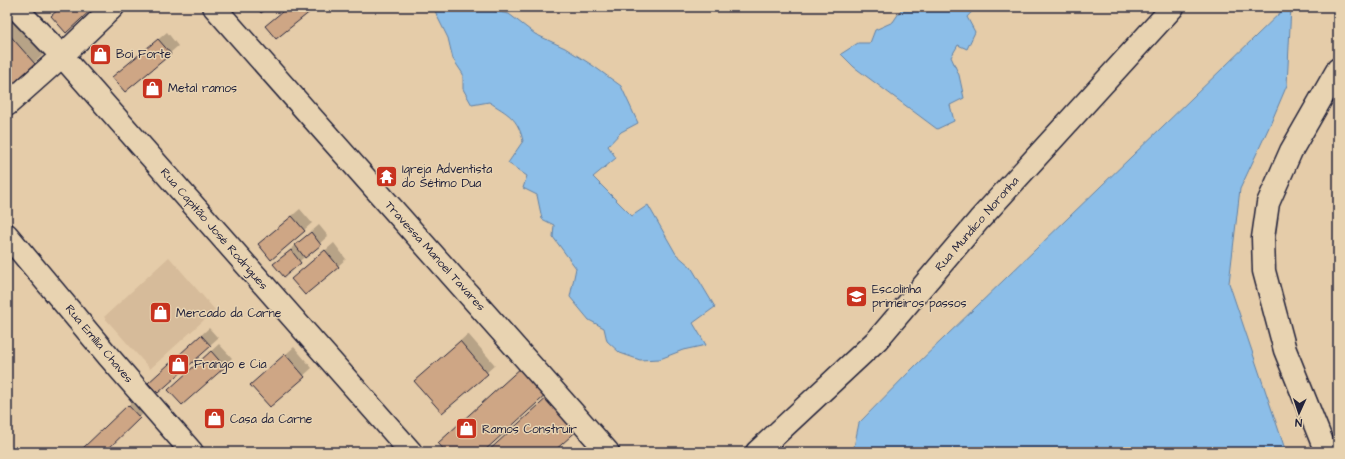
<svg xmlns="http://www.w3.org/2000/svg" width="1345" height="459" viewBox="0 0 1345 459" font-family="'Architects Daughter',sans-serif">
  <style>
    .built { fill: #d6bb9a }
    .water { fill: #8cbee8; stroke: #6280a3 }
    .shadow { fill: #0003 }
    .building { fill: #cea685; stroke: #22223b }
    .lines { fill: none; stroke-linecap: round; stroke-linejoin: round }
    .minor-casing { stroke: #22223b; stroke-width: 25 }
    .minor { stroke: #e8d3b1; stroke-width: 22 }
    .labels { text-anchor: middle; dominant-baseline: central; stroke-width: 3; stroke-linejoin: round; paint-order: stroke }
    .poi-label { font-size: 12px; fill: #22223b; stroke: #e8d3b1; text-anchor: start }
    .street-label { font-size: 12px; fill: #22223b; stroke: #e8d3b1 }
  </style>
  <rect width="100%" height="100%" fill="#e5cca9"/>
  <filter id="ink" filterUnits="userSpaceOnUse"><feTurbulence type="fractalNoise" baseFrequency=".025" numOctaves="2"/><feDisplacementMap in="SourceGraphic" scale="8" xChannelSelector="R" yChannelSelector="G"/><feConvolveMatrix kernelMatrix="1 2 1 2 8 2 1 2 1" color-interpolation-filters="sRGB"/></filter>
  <g filter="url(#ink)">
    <path class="built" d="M169 257 215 310 150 369 104 317Z"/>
    <path class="water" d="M434 7H488L494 11 509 14 535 34 565 48 592 65 621 86 638 123 621 132 608 146 616 158 593 177 632 216 648 205 676 254 691 267 715 307 693 323 706 345 683 350 660 359 640 360 620 353 607 341 604 328 589 320 570 297 576 268 553 237 554 225 542 219 537 195 523 188 527 176 508 163 523 141C518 118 508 114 489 102L472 105 463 89V74L453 59 448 38 437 16Z
      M903 7H976L967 17 975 32 967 49 958 45 951 57 959 75 964 98 950 105 954 121 937 129 854 67 841 54 858 43H870L875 30 893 22Z
      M1286 7H1291L1287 85 1270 125 1240 189 1229 283 1286 452H853L859 423 914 367Z"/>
    <path class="shadow" d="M7 7 48 50 7 88Z
      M167 32 178 46 170 53 114 77Z
      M300 209 312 223 304 230 259 244Z
      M319 225 328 236 284 275 274 264Z
      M334 243 346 259 338 266 292 279Z
      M209 328 218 338 210 345 157 375Z
      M468 334 495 365 442 412 415 381Z
      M219 344 232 358 182 404 177 382Z
      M294 347 312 368 270 406 251 385Z
      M136 398 147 410 103 452H88L84 448Z"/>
    <path class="building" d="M61 7H94L66 33 51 16Z
      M256 7H269L261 13Z
      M288 7H316L276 39 265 26Z
      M7 32 35 64 7 89Z
      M158 39 171 54 125 92 112 77Z
      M292 216 305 231 271 260 258 244Z
      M311 232 321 245 305 258 295 245Z
      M291 250 301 263 284 277 273 264Z
      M325 250 339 267 305 295 291 279Z
      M201 335 211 346 158 393 148 383Z
      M460 341 488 374 442 413 414 381Z
      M211 351 225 367 182 405 168 390Z
      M285 354 305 377 270 407 250 385Z
      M523 366 548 393 483 452H446L438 443Z
      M550 395 580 428 553 452H487Z
      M128 405 140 418 105 452H87L83 448Z"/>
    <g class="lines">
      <defs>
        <path id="minor" d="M15 7 62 56 411 452
          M214 7 608 452
          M7 105 62 56 113 7
          M7 235 109 357 192 452
          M757 452 878 339 979 220 1173 7
          M1326 452 1285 350 1264 271 1263 238 1268 203 1291 151 1338 69"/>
      </defs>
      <use href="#minor" class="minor-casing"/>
      <use href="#minor" class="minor"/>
    </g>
  </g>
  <defs>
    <symbol id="shop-square" viewBox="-11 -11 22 22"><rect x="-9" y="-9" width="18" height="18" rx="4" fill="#c8321e" stroke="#e8d3b1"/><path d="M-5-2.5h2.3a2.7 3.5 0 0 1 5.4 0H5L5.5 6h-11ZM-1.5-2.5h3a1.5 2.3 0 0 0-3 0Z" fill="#fff"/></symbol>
    <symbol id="temple-square" viewBox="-11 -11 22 22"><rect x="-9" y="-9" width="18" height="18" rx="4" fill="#c8321e" stroke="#e8d3b1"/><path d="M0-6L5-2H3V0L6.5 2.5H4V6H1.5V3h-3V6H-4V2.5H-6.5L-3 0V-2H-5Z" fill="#fff"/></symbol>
    <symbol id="school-square" viewBox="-11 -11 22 22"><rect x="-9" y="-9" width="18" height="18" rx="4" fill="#c8321e" stroke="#e8d3b1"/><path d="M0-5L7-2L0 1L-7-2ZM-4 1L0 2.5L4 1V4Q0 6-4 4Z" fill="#fff"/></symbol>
  </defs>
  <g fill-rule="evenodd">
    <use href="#shop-square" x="88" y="42" width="25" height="25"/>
    <use href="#shop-square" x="140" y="76" width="25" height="25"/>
    <use href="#temple-square" x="374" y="164" width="25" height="25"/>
    <use href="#school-square" x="844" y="284" width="25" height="25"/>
    <use href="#shop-square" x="148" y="300" width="25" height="25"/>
    <use href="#shop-square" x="166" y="352" width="25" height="25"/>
    <use href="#shop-square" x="202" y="406" width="25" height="25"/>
    <use href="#shop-square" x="454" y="416" width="25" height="25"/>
  </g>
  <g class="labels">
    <g class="poi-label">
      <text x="116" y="54">Boi Forte</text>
      <text x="168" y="88">Metal ramos</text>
      <text x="402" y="169">Igreja Adventista<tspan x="402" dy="14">do Sétimo Dua</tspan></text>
      <text x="872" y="289">Escolinha<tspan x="872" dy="14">primeiros passos</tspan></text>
      <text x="176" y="313">Mercado da Carne</text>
      <text x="194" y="364">Frango e Cia</text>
      <text x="230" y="419">Casa da Carne</text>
      <text x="482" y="429">Ramos Construir</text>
    </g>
    <g class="street-label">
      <text transform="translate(977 224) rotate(-49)">Rua Mundico Noronha</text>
      <text transform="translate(214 229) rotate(49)">Rua Capitão José Rodrigues</text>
      <text transform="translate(435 256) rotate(48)">Travessa Manoel Tavares</text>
      <text transform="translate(99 344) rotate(50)">Rua Emília Chaves</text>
    </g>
  </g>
  <rect width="1345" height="459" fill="none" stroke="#e8d3b1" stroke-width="24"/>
  <rect x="12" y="12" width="1321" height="435" fill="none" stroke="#22223b" stroke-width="1.5" filter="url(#ink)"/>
  <g transform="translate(1299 413) rotate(183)" stroke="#e8d3b1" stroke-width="3" paint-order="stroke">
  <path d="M0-3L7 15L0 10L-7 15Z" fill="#22223b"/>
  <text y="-6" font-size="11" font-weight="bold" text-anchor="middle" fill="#22223b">N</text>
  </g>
</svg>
